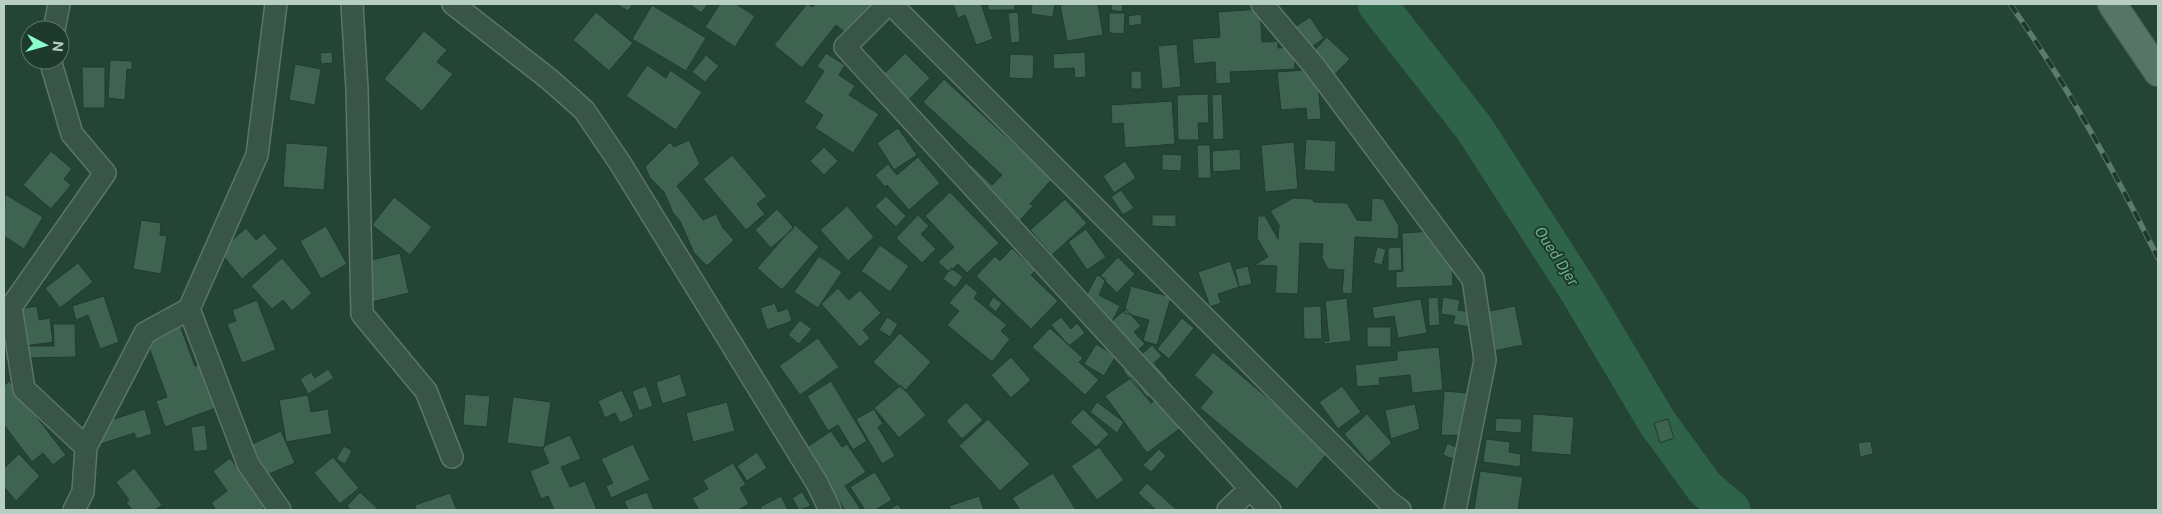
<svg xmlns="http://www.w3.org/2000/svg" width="2162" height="514" viewBox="0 0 2162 514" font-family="'Public Sans',sans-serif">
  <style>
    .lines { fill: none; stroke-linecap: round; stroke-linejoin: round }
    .river { stroke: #2e634a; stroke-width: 39 }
    .building { fill: #3e6351; stroke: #203c2f }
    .minor-casing { stroke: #5b7569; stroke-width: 24 }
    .primary-casing { stroke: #466154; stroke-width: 30 }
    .minor { stroke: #395548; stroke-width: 21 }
    .primary { stroke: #577567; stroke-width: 28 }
    .rail-casing { stroke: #5b7c6c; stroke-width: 5.5 }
    .rail { stroke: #1e3a2d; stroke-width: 4; stroke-dasharray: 11; stroke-linecap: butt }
    .labels { text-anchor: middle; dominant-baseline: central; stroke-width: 4; stroke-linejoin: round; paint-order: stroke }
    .water-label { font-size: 15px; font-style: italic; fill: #6db08f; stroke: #1e3a2d }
  </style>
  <rect width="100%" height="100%" fill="#244535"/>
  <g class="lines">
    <path class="river" d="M1377 4 1474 128 1579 291 1657 422 1705 488 1731 510"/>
  </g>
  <path class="building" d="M616 4H633L628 11Z
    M690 4H708L701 13Z
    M720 4H736L755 16 735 47 705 27Z
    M807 4 813 7 816 4H872L848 35 836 25 802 68 774 45Z
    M953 4H981L993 39 976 45 965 15 958 18Z
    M988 4H1015V10H988Z
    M1032 4H1055L1053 17 1031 14Z
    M1070 4H1098L1103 35 1067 41 1060 5Z
    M1112 4H1123L1122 12 1111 10Z
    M652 5 706 38 686 71 632 39Z
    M1260 9 1262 42 1278 41V48L1294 47 1295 69 1230 72 1231 83 1216 84 1215 62 1194 64 1192 39 1220 37 1218 12Z
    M596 12 633 43 609 71 573 40Z
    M1018 12 1020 42 1011 43 1008 13Z
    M1109 13H1125L1124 34 1109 33Z
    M1141 14 1142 24 1129 26 1128 16Z
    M1310 17 1324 38 1309 49 1295 27Z
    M424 31 447 50 437 62 453 74 422 111 384 79Z
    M1327 37 1350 59 1332 77 1310 55Z
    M1177 44 1181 87 1162 89 1158 46Z
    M332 52 333 63 321 64 320 53Z
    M1085 52 1086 77 1075 78 1074 68 1054 69 1053 54Z
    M826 53 845 65 839 75 855 86 849 95 879 114 853 153 815 128 823 115 804 102 824 71 817 66Z
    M905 53 930 78 896 113 871 87Z
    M1010 54 1034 55 1033 79 1009 78Z
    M706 55 719 66 705 82 692 72Z
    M110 60 132 61V70L127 69 125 100 108 98Z
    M295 64 321 69 315 105 289 100Z
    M647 65 666 78 670 70 702 92 676 130 626 96Z
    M82 67H105V108H83Z
    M1317 69 1321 119 1307 120 1306 108 1281 110 1277 72Z
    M1131 71H1141L1142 89H1131Z
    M944 79 1052 179 1030 204 1033 206 1011 230 956 180 970 164 992 185 1002 175 923 102Z
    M1208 94 1209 123H1198L1199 140H1178L1177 95Z
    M1222 94 1224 139 1213 140 1212 95Z
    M1172 101 1175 144 1125 148 1123 123 1112 124 1111 105Z
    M898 128 917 155 894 170 877 143Z
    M1306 139 1336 141 1335 172 1304 170Z
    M689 140 700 164 677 186 703 220 716 214 723 228 734 240 707 266 694 253 680 221 673 213 664 192 650 178 645 167 670 142 674 147Z
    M1294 142 1298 189 1265 192 1261 145Z
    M286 143 328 146 324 190 283 187Z
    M1197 145H1210L1211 178H1198Z
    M824 147 838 161 824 175 810 161Z
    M1240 149 1241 170 1213 172 1212 151Z
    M51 151 72 169 64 179 71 185 51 209 23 185Z
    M1162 154 1182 155 1181 171 1162 170Z
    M732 155 767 196 757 204 765 214 746 230 703 179Z
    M918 157 940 183 909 210 887 185 885 187 875 175 888 164 897 175Z
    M1125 161 1136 178 1114 193 1103 176Z
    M1121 190 1134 208 1123 215 1111 197Z
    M950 192 999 243 967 273 958 264 949 272 938 262 954 247 925 216Z
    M5 194 43 217 24 249 4 236Z
    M886 196 906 216 896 227 875 206Z
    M394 197 432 227 410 255 372 225Z
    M1293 198 1312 199 1314 202 1347 203 1357 220 1371 221 1372 198 1383 199 1399 226 1398 239 1355 237 1352 294 1342 293 1344 270 1328 269 1322 258 1323 244 1300 243 1298 294 1275 293 1277 266 1254 265 1268 257 1257 238 1258 216H1265L1278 239 1279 225 1270 211Z
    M1065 199 1087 223 1052 255 1030 230Z
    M847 206 874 237 848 261 820 230Z
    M777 209 794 228 771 248 755 230Z
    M918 215 929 226 921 234 936 249 922 263 896 238Z
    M1152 215H1176V227L1152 226Z
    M141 220 161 223 160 235 167 236 161 274 133 269Z
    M795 225 819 247 782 290 757 268Z
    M326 226 347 264 321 279 300 241Z
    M246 228 256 240 264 233 278 249 242 279 219 251Z
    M1086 229 1106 257 1087 270 1068 242Z
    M1450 230 1453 286 1396 288V272L1403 271 1402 233Z
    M880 245 909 266 890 292 861 271Z
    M1377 247 1386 249 1382 265 1373 263Z
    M1401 247 1402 270 1388 271V248Z
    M1012 248 1035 271 1031 275 1058 301 1031 329 976 276 995 256 1000 261Z
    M400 253 409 293 372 302 363 262Z
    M819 256 842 272 818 308 794 292Z
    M1118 257 1135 274 1117 293 1100 276Z
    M282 258 312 293 292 311 283 300 272 309 251 286Z
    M1230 261 1239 287 1218 294 1221 303 1210 307 1198 272Z
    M78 263 93 282 60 308 45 288Z
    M1248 266 1252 284 1239 287 1235 269Z
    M951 268 963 277 955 288 943 279Z
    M1097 275 1106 279 1099 295 1120 306 1112 322 1081 306Z
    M966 283 978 293 974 298 1007 325 1001 331 1010 339 992 362 947 325 959 311 949 303Z
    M1131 286 1171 297 1157 345 1143 341 1149 320 1124 313Z
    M838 288 849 300 860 290 881 313 863 330 870 338 860 347 821 304Z
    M104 296 119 342 100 349 88 315 76 320 72 306Z
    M993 297 1002 303 996 312 988 305Z
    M1438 297 1440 325 1429 326 1428 298Z
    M1443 297 1460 300 1458 310 1472 312 1470 327 1453 324 1455 316 1441 314Z
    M1347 298 1351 341 1324 344V341H1329L1325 301Z
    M1421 299 1427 333 1398 338 1394 316 1374 319 1372 307Z
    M257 300 276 350 242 363 227 324 236 321 232 310Z
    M775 303 778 312 788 308 792 321 767 330 760 308Z
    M37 306 39 320 50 318 53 342 25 346 20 309Z
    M1321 306 1322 339H1304L1303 307Z
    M1515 306 1523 345 1493 351 1485 312Z
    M1126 309 1141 326 1134 332 1145 344 1129 358 1103 328Z
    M887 317 898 324 890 337 879 330Z
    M1061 317 1071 329 1077 323 1085 333 1069 346 1051 325Z
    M1182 318 1194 328 1169 359 1157 349Z
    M800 320 812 329 799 344 788 335Z
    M179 323 195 366 205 362 221 406 165 427 156 401 167 397 145 336Z
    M53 324H75L76 357 25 358 24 346H54Z
    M1367 327H1391V347H1367Z
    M1050 328 1083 358 1079 362 1099 380 1085 395 1032 347Z
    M900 333 931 362 905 391 873 362Z
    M818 338 839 367 800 395 779 366Z
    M1096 344 1116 356 1104 376 1084 364Z
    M1152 345 1162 356 1154 363 1168 379 1147 398 1123 371Z
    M1439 347 1443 390 1412 393 1410 375 1379 378 1380 385 1357 387 1355 365 1397 360V351Z
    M1213 352 1330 450 1297 489 1200 408 1213 392 1194 375Z
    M1011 357 1031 380 1011 398 991 375Z
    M328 369 334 378 308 394 300 379 311 372 315 378Z
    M680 374 687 396 662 404 656 382Z
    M1132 377 1151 403 1168 391 1190 421 1147 453 1105 396Z
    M9 381 66 455 53 465 43 453 32 462 4 425V386Z
    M831 381 867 441 853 450 838 425 828 431 807 396Z
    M901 385 926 415 899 438 874 408Z
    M646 386 653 406 639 411 632 391Z
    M1342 386 1361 412 1338 429 1319 402Z
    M622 390 634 417 620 423 615 413 605 418 598 401Z
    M1444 391 1469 393 1466 436 1441 435Z
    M465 394 490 396 487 427 463 425Z
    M308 395 311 412 328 409 332 434 286 442 279 400Z
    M513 397 551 402 544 448 507 443Z
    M727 402 735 431 693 442 686 413Z
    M966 402 983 420 962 439 946 421Z
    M1097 402 1124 422 1117 433 1090 412Z
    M1415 404 1420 429 1391 439 1385 410Z
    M145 409 152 434 137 439 134 433 98 445 92 426Z
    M874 409 883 424 878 427 895 456 882 464 856 419Z
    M1083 409 1109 434 1096 447 1070 422Z
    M1367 414 1392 443 1369 463 1344 434Z
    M1533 414 1574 417 1571 455 1531 452Z
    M1496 418 1522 419 1521 433 1495 431Z
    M988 419 1030 464 1000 491 959 446Z
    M1668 419 1674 438 1660 443 1654 423Z
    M205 425 208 450 194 452 191 427Z
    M281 431 295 463 262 477 248 446Z
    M831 431 842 447 847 444 866 472 845 486 860 508 857 510H845L804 449Z
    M570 435 581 459 561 467 570 487 585 481 597 510H554L548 496 541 499 530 471 549 463 542 447Z
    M1486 439 1510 442 1509 452 1521 454 1520 467 1483 462Z
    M1871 441 1873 454 1860 457 1858 443Z
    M1447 443 1458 448 1453 459 1443 455Z
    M633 444 650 480 611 498 606 486 613 483 601 459Z
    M344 446 352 451 345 464 336 459Z
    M1099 447 1124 480 1097 500 1071 466Z
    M1159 449 1166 456 1151 472 1143 465Z
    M757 452 767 468 747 481 737 466Z
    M19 454 40 476 16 501 4 487V468Z
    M333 457 359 488 340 504 314 473Z
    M230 458 266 507 261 510H216L211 503 227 491 213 471Z
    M733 463 746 485 740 488 749 504 738 510H699L692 498 708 489 703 480Z
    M134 468 162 505 155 510H132L126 502 129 500 116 482Z
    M1480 471 1523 477 1518 510H1474Z
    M875 472 892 500 875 510H865L850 487Z
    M1053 473 1076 510H1020L1012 498Z
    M1147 483 1177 510H1156L1138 493Z
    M360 492 379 510H351L347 506Z
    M647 492 654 510H628L624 501Z
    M802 492 811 506 799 510 792 498Z
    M450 493 457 510H416L415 505Z
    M781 496 788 510H762L760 507Z
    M979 496 984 510H951L949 506Z
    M898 504 902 510H888Z"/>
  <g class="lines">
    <defs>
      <path id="minor" d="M276 4 257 155 189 309 248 464 280 510
        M352 4 357 89 362 314 426 391 452 457
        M453 4 549 79 584 110 620 163 817 483 830 510
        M888 4 845 47 1270 510
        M891 4 1389 502 1400 510
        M1262 4 1315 67 1473 279 1485 360 1455 510
        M54 30 59 4
        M50 60 72 134 105 173 11 307 24 389 86 447
        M74 510 83 492 86 447 145 333 189 309
        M1228 510 1250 489"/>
      <path id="primary" d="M2112 4 2158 72"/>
    </defs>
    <use href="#minor" class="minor-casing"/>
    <use href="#primary" class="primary-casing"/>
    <use href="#minor" class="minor"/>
    <use href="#primary" class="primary"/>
    <defs>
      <path id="rail" d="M2010 4C2067 84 2114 170 2158 258"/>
    </defs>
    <use href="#rail" class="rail-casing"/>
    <use href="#rail" class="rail"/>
  </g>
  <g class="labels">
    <g class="water-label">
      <text transform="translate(1557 256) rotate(57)">Oued Djer</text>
    </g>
  </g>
  <rect width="2162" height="514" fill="none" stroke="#b7cec4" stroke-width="10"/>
  <g transform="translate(45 45) rotate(96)"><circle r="24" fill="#1e3a2d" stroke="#5b7569"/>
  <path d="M0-4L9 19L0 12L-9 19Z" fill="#8bffcc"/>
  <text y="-8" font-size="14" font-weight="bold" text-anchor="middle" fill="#b7cec4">N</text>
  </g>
</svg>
